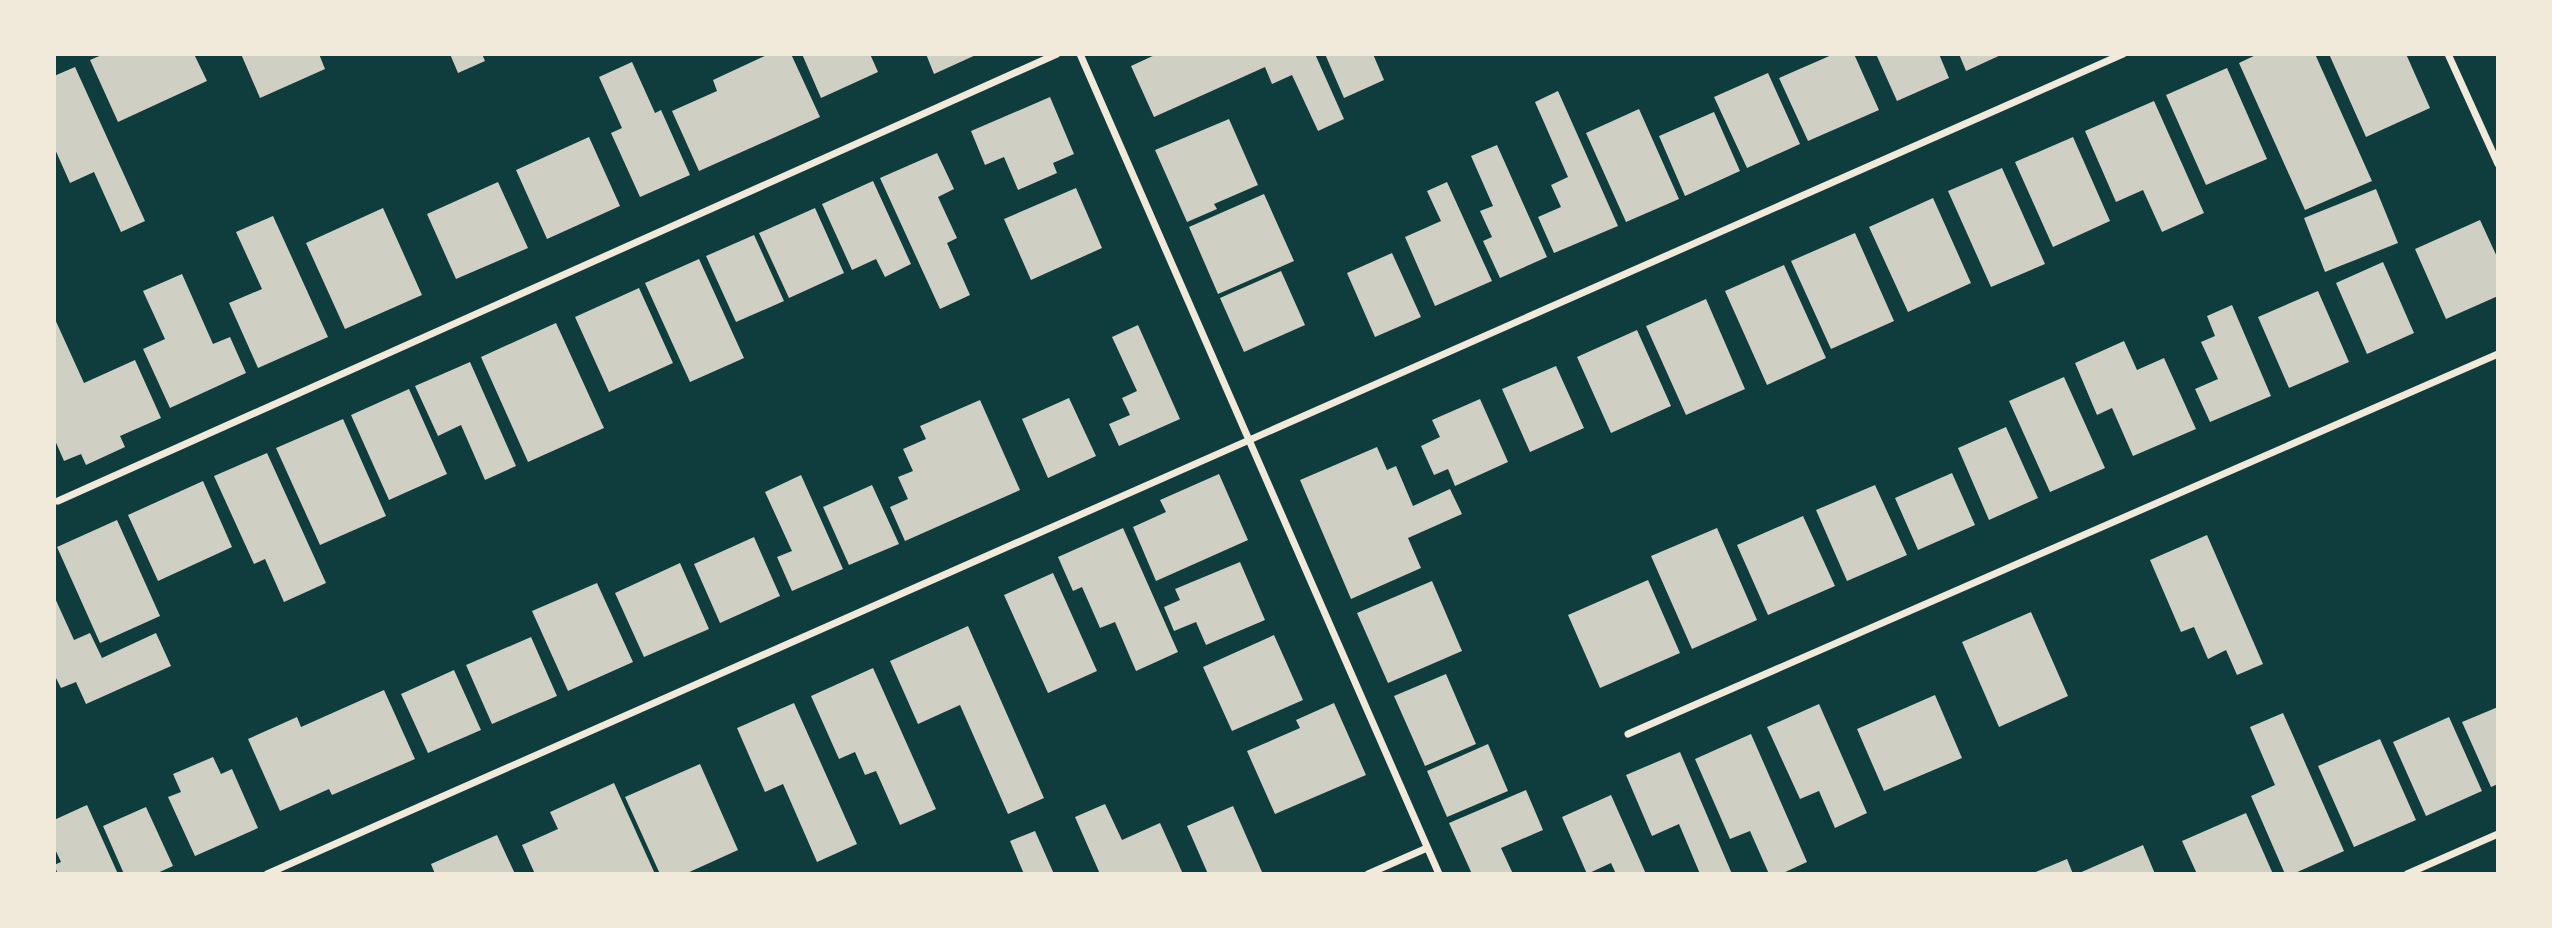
<svg xmlns="http://www.w3.org/2000/svg" width="2552" height="928" viewBox="0 0 2552 928" font-family="Barlow,sans-serif">
  <style>
    .building { fill: #cfcfc3 }
    .lines { fill: none; stroke-linecap: round; stroke-linejoin: round }
    .minor { stroke: #f1e9da; stroke-width: 7 }
  </style>
  <rect width="100%" height="100%" fill="#0f3d3e"/>
  <path class="building" d="M104 54H194L207 81 118 122 90 60Z
    M241 54H319L325 69 260 98Z
    M450 54H482L485 61 458 73Z
    M769 54H791L820 117 699 171 672 111 717 91 713 80Z
    M802 54H870L878 72 821 98Z
    M926 54H978L934 74Z
    M1157 54H1315L1344 119 1318 131 1292 75 1272 84 1265 67 1154 117 1131 66Z
    M1325 54H1373L1384 80 1344 98Z
    M1834 54H1854L1879 110 1808 141 1779 78Z
    M1876 54H1939L1949 78 1897 101Z
    M1959 54H2003L1966 71Z
    M2258 54H2315L2372 181 2305 210 2239 63Z
    M2329 54H2406L2430 108 2366 137Z
    M632 62 655 113 661 110 690 175 640 197 611 133 622 128 599 77Z
    M75 67 145 221 121 232 94 172 70 183 54 147V76Z
    M2227 68 2267 159 2206 185 2166 95Z
    M1768 73 1800 144 1747 168 1714 97Z
    M1558 91 1618 226 1554 253 1538 217 1561 207 1551 185 1568 177 1535 102Z
    M1050 97 1074 154 1053 163 1057 173 1018 190 1004 157 985 165 971 131Z
    M2154 101 2204 213 2162 232 2143 190 2116 202 2085 131Z
    M1639 109 1679 199 1626 222 1586 133Z
    M1714 112 1740 171 1685 196 1659 136Z
    M1229 119 1258 185 1214 204 1217 209 1187 222 1155 150Z
    M589 137 620 206 547 239 516 170Z
    M2073 137 2110 221 2053 247 2015 162Z
    M1497 145 1547 257 1500 278 1483 241 1492 237 1480 211 1493 206 1471 156Z
    M937 153 954 189 938 197 957 238 947 243 970 295 940 309 880 178Z
    M2002 168 2045 264 1991 287 1948 191Z
    M873 181 911 264 885 277 876 259 852 270 822 204Z
    M498 182 528 248 456 279 427 214Z
    M1447 182 1492 281 1435 306 1405 237 1441 221 1427 191Z
    M1076 188 1102 248 1031 280 1004 219Z
    M2376 189 2398 243 2325 272 2304 218Z
    M1264 194 1294 261 1218 294 1189 227Z
    M1933 198 1971 283 1908 312 1869 227Z
    M383 208 422 295 345 329 306 243Z
    M815 208 844 273 789 298 759 233Z
    M273 216 328 337 258 368 229 303 262 289 236 232Z
    M2480 220 2498 259V296L2446 319 2415 249Z
    M1855 233 1894 321 1831 349 1791 261Z
    M754 235 784 301 736 322 706 256Z
    M1392 253 1421 317 1375 337 1347 273Z
    M699 259 744 358 690 382 645 283Z
    M2383 262 2414 333 2367 354 2336 283Z
    M1784 265 1826 358 1767 385 1725 291Z
    M1281 271 1305 325 1244 352 1220 298Z
    M182 274 213 344 230 337 246 373 170 408 143 349 165 339 143 291Z
    M639 288 673 363 609 392 575 317Z
    M2318 291 2349 362 2289 388 2258 317Z
    M1706 299 1745 389 1686 415 1646 326Z
    M2232 305 2271 396 2210 422 2195 389 2218 379 2201 342 2215 336 2207 316Z
    M54 317 84 383 135 360 161 418 120 436 125 447 86 465 81 454 64 461 54 438Z
    M556 323 604 428 528 462 481 357Z
    M1138 325 1180 419 1119 446 1109 424 1130 415 1122 398 1137 391 1112 337Z
    M1637 330 1671 406 1611 433 1577 357Z
    M2124 341 2137 370 2164 358 2196 429 2133 456 2112 408 2097 415 2075 363Z
    M470 362 516 466 485 480 461 425 438 436 415 386Z
    M1556 366 1584 428 1530 452 1502 389Z
    M2064 377 2105 468 2050 492 2009 401Z
    M409 389 447 474 389 500 351 415Z
    M1069 398 1096 456 1048 478 1022 419Z
    M1480 399 1508 462 1455 486 1448 469 1434 475 1421 446 1440 437 1432 420Z
    M980 400 1020 490 905 541 890 507 908 499 898 477 913 471 903 449 926 439 920 426Z
    M343 419 386 516 320 545 276 448Z
    M2006 427 2038 498 1989 520 1958 448Z
    M1377 447 1387 470 1396 466 1413 506 1450 489 1462 514 1408 538 1421 568 1351 599 1300 480Z
    M267 453 326 583 284 602 265 559 254 564 214 476Z
    M1952 473 1975 525 1918 550 1895 498Z
    M1219 474 1248 540 1156 581 1133 527 1166 512 1160 500Z
    M801 475 843 569 792 591 777 557 792 551 765 492Z
    M203 481 232 547 158 581 128 515Z
    M872 485 899 544 849 565 823 507Z
    M1875 485 1907 555 1847 581 1816 510Z
    M1803 516 1835 586 1768 615 1737 545Z
    M117 520 160 616 100 643 57 547Z
    M1123 528 1178 652 1136 671 1115 622 1100 628 1082 587 1073 591 1058 557Z
    M1717 528 1757 620 1692 649 1651 556Z
    M2207 535 2263 664 2237 675 2226 650 2208 659 2194 627 2181 632 2150 560Z
    M754 537 780 596 720 623 694 564Z
    M1240 562 1265 620 1206 645 1196 622 1174 631 1164 607 1180 600 1175 589Z
    M680 563 709 629 644 657 615 593Z
    M1053 573 1097 671 1048 693 1004 595Z
    M1648 580 1680 653 1600 688 1568 615Z
    M1432 581 1462 651 1388 683 1357 613Z
    M597 583 633 662 568 691 532 611Z
    M54 596 74 640 90 633 102 658 156 633 171 666 86 704 76 682 61 688 54 674Z
    M2031 612 2068 696 1999 727 1962 642Z
    M968 626 1044 798 1008 814 960 705 918 724 890 661Z
    M1274 635 1303 700 1232 731 1203 667Z
    M531 637 557 696 492 724 466 665Z
    M873 668 936 809 900 825 876 771 865 775 855 752 839 759 811 696Z
    M454 670 481 730 428 753 401 694Z
    M1446 674 1476 744 1425 766 1394 696Z
    M384 690 415 759 332 795 329 789 280 811 248 739 297 717 301 727Z
    M1935 695 1962 758 1884 791 1857 729Z
    M794 703 857 844 817 862 783 784 765 792 737 728Z
    M1334 703 1366 775 1275 814 1247 751 1300 728 1296 720Z
    M1819 704 1867 813 1835 828 1819 791 1800 799 1767 727Z
    M2498 707V784L2491 787 2462 722Z
    M2283 713 2344 851 2293 874H2285L2251 796 2275 785 2250 727Z
    M2449 717 2482 791 2426 816 2393 742Z
    M1751 734 1807 862 1781 874H1769L1750 831 1730 839 1695 759Z
    M2380 739 2416 820 2354 847 2318 766Z
    M1488 744 1508 791 1447 817 1427 771Z
    M1680 752 1732 874H1700L1679 824 1652 836 1626 775Z
    M213 757 221 774 232 769 258 828 195 856 168 797 181 792 173 774Z
    M700 764 738 850 685 874H660L625 797Z
    M614 783 655 874H535L522 845 558 829 550 812Z
    M1526 790 1543 830 1501 848 1513 874H1472L1449 823Z
    M1611 795 1646 874H1616L1611 863 1587 874 1562 817Z
    M1105 804 1122 840 1160 823 1183 874H1100L1075 817Z
    M87 805 118 874H58L54 865 61 862 54 847V820Z
    M1233 806 1262 872 1208 874 1187 826Z
    M146 807 173 866 155 874H124L103 826Z
    M2246 813 2273 874H2197L2182 841Z
    M1035 831 1054 874H1024L1010 841Z
    M497 835 515 874H435L431 864Z
    M2143 845 2155 874H2077Z
    M2067 859 2073 874H2031Z"/>
  <g class="lines">
    <path class="minor" d="M1080 54 1439 874
      M2448 54 2498 164
      M58 501 1057 54
      M1628 734 2498 354
      M267 874 2123 54
      M1368 874 1427 848
      M2407 874 2498 834"/>
  </g>
  <rect width="2552" height="928" fill="none" stroke="#f1e9da" stroke-width="112"/>
</svg>
